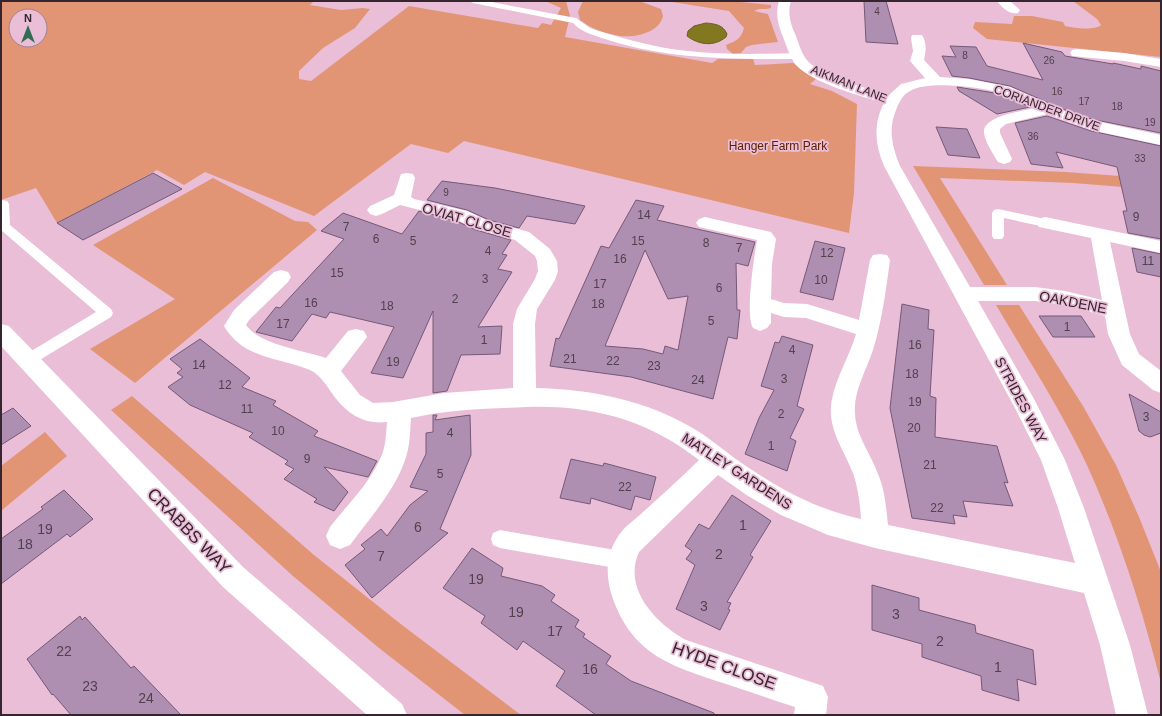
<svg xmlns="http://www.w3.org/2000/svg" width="1162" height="716" viewBox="0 0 1162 716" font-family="Helvetica,sans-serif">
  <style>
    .green { fill: #e19575; fill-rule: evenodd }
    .water { fill: #81781f; stroke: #6a5f24 }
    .building { fill: #ae8fb1; stroke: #755978; fill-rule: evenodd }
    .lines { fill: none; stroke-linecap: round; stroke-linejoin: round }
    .service { fill: #fff; fill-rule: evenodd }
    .minor { fill: #fff; fill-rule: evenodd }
    .labels { text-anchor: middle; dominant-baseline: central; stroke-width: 3.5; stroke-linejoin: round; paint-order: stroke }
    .far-number-label { font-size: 10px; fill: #53404f }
    .far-street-label { font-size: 12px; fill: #35252e; stroke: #eabed7 }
    .far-park-label { font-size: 12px; fill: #5c2000; stroke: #eabed7 }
    .number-label { font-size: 12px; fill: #53404f }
    .street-label { font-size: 14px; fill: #35252e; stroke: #eabed7 }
    .near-number-label { font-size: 14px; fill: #53404f }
    .near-street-label { font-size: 17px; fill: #35252e; stroke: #eabed7 }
  </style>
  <rect width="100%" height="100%" fill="#eabed7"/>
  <path class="green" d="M1 1H314L310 5 341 10 363 8 370 9 355 28 323 48 299 71V79L311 81 409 6 538 28 542 23 551 25 561 8 545 1H566L570 16 565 37 712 63 718 59H753L755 65 793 63 816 79 810 84 832 91 857 104 854 193 849 233 464 141 448 153 411 144 314 216 205 172 184 185 157 170 57 223 36 188 1 200ZM16 16H40V40H16Z
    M583 1H639L661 9 663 16C659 34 631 39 615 35 602 33 591 28 580 20L578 12Z
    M666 1H730L771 5V8C765 10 759 8 754 11L768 14 778 42 752 45 746 47 741 53 733 54 727 49 726 45C736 41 741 39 744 28L729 11Z
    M1073 1H1161V57L987 39 973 28 975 22 1012 24 1014 16H1032L1063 22 1065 26C1074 28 1094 31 1101 25L1097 19Z
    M913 166 1066 172 1161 179V190L1073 183 940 178 1007 285H984Z
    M213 178 295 221 308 222 317 230 135 383 90 349 175 299 93 245Z
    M996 305H1019L1083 406 1116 465 1139 517 1161 572V683C1142 608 1118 533 1086 463 1060 408 1026 356 996 305Z
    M132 396 314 555 402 625 521 715H465L379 648 293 576 111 410Z
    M45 432 67 456 1 511V466Z"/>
  <path class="water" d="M706 23C716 24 723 25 727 34L726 37C714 47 699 45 687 36L688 31 694 26Z"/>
  <path class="building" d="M864 1H886L898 44 866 42Z
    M1023 43 1062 52 1065 56 1113 64V63L1141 69V66L1161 71V133L1091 119 1072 113 1010 86 969 78 952 76 942 56 956 57 950 46 976 47 987 66 1043 80Z
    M957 87 1001 94 1030 107 997 114 959 91Z
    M1047 116 1091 131 1161 146V239L1128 233 1123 211H1127L1117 167 1056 152 1063 168 1031 164 1015 123Z
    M936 127 967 129 980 158 948 155Z
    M153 173 182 189 83 240 57 223Z
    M442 181 495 188 585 206 575 224 527 216 519 228 489 220 467 210 427 200Z
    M636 200 664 206 657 220 755 242 748 266 736 263 737 310H740L737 339 728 337 713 399 631 377 550 366 556 338 559 339 601 246 609 248ZM645 250 668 299 688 296 678 350 665 346 663 354 643 349 605 346Z
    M419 211 454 220 476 230 511 240 502 254 507 255 498 269 512 272 478 327 502 326 500 354 461 355 447 391 433 393V311L403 378 371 373 394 327 330 312 326 318 312 314 292 341 256 332 276 307 280 308 344 239 321 231 343 213 402 234Z
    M815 241 845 248 833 300 800 292Z
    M1132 248 1161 254V277L1137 272Z
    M902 304 929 310 928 329 934 330 930 396 936 398 935 437 997 446 1008 483 1004 482 1013 506 963 501 967 517 953 515 955 524 912 518 890 408Z
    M1039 316H1081L1095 337H1053Z
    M782 336 813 345 797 406 804 409 790 438 796 441 787 471 745 454 759 418 774 390 761 386 775 342 779 343Z
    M200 339 250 378 242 387 276 401 273 405 318 431 314 436 377 461 368 477 324 467 348 492 334 511 314 502 317 499 284 479 294 469 285 464 288 461 249 437 253 433 190 405 168 387 183 377 177 373 182 369 170 359Z
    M1129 394 1161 412V433L1150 437 1144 435 1139 431Z
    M13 408 31 426 1 445V415Z
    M433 415H437L435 420 470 415 471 455 440 529 448 533 372 598 345 565 365 549 361 545 381 529 387 536 410 505 428 491 410 487 426 454V433L433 432Z
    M571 459 603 466 604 463 656 477 650 500 635 496 631 510 591 498 590 504 560 498Z
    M64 490 93 519 70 537 67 534 1 584V539L43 509 41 507Z
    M732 495 771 521 750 555 753 557 727 602 731 603 728 609 730 610 720 630 676 609 695 565 686 559 692 551 685 546 699 524 709 529Z
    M472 548 503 568 501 576 542 586 555 595 551 601 579 620 575 627 585 634 583 637 611 656 606 664 631 681 714 713V715H596L556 686 565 671 523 641 517 650 481 623 485 616 443 588Z
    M872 585 919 598V610L975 625 976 633 1033 650 1036 685 1017 679 1019 701 982 690 981 676 922 657V644L872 630Z
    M80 616 82 620 85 617 131 668 134 666 181 715H71L53 694 52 695 27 659Z"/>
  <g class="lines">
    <path class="service" d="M469 1H486L576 18 590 28 599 31C628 40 658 48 688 51 725 55 761 54 798 53L803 56 798 59C733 59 674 60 611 41 598 36 583 34 573 23L473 3Z
      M3 200 7 201 9 204 10 225 111 309 113 313 111 317 33 364 28 366 23 364 20 360 23 356 96 312 1 230V201Z
      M998 209 1045 219 1049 220 1051 223 1049 226 1045 227 1004 218V236L1002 239H994L992 236V213L994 210Z
      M500 530 621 551 628 554 630 560 628 566 621 569 500 548 493 545 491 539 493 533Z"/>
    <path class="minor" d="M779 1H791C787 14 791 25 796 36 799 44 801 52 806 59 818 75 869 89 889 95L901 84 925 78 910 61 913 51 911 38 912 35H922C927 43 926 51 924 60L940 77 969 79 1010 87 1071 114 1091 120 1161 135V145L1091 130 1047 114 1006 124 1000 129V133L1012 159 1010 162 1004 164 998 162 996 159C992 152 985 141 984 133 982 116 1023 111 1035 108 1024 103 1013 97 1001 93 981 87 928 80 910 91 902 95 898 104 895 113 888 131 893 149 900 166L970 287H1035L1065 291 1102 300 1091 238 1039 227 1036 223 1039 219 1045 217 1161 241V253L1110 242 1130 334 1139 354 1161 371V393L1153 390 1122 365 1108 334 1105 316 1065 305 1035 301H978L1034 399 1065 460 1084 508 1130 645 1148 715H1116L1100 645 1084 593 875 548 828 535 781 515 748 496 718 475 639 552C622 589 657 624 686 640L823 686 828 697 826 715H794L795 707C772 700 749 691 726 684 671 666 632 655 612 596 605 575 606 553 619 535 625 526 636 519 643 512 662 495 681 478 699 460 649 420 590 404 526 407 486 409 451 409 411 418 410 432 410 447 405 460 394 492 369 519 350 545L340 549 330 545 326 536 330 527C347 505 369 484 380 459 386 448 386 434 387 422 362 425 345 412 331 392 326 384 320 376 312 371 306 368 299 366 292 364 265 357 239 352 224 326L234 310 274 272 281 270 288 272 291 277 288 282 249 320 246 325C260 345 303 350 326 358L348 331 356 329 364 331 367 337 341 371 360 395 373 403 393 402 444 393 513 388V324L517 309 535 279 538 271 537 261 535 256 515 240 476 229 455 219 400 205 382 214 376 216 370 214 367 210 370 206 394 195 401 174 407 173 413 174 415 178 411 197 414 199 467 211 488 221 529 232 550 249 557 261 558 271 555 280 537 309 535 324 536 388C591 389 649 401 696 430 709 438 721 448 733 457 774 486 812 508 861 519 860 503 858 488 853 473 845 452 829 431 831 407 833 382 849 358 856 334L806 318 784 317 771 313V323L767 328 760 331 753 328C745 315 754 258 757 240L699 227 696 223 699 219 705 217 771 232 776 239 772 264 771 299 784 303 807 304 859 320 870 260 873 255 880 254 887 255 890 260C886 290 882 321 873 350 866 371 853 392 855 414 856 436 871 454 878 474 885 490 886 507 888 525L1075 563 1058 508 1041 460 1016 410 884 166C875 145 873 124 884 103 861 96 812 83 796 65 790 57 787 47 783 37 778 25 775 14 779 1Z
      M997 1H1010L1020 10 1018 13C1010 15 1002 8 997 1Z
      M1077 49 1124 53 1161 59V67L1124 61 1072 56 1070 53 1072 50Z
      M1 324 9 326 243 567 402 704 407 715H367L223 587 1 346Z"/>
  </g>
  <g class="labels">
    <g class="far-number-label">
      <text x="877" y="11">4</text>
      <text x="965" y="55">8</text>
      <text x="1049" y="60">26</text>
      <text x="1057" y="91">16</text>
      <text x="1084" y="101">17</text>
      <text x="1117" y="106">18</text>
      <text x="1150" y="122">19</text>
      <text x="1033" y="136">36</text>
      <text x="1140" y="158">33</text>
      <text x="446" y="192">9</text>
    </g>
    <g class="far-street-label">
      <text transform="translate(849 84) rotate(22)">AIKMAN LANE</text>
      <text transform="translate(1047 108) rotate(20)">CORIANDER DRIVE</text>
    </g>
    <g class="far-park-label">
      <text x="778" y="146">Hanger Farm Park</text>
    </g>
    <g class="number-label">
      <text x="644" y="215">14</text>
      <text x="1136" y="217">9</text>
      <text x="346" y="227">7</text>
      <text x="376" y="239">6</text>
      <text x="413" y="241">5</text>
      <text x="638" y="241">15</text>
      <text x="706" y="243">8</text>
      <text x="739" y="248">7</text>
      <text x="488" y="251">4</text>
      <text x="827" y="253">12</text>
      <text x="620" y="259">16</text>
      <text x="1148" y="261">11</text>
      <text x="337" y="273">15</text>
      <text x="485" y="279">3</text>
      <text x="821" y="280">10</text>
      <text x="600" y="284">17</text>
      <text x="719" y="288">6</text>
      <text x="455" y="299">2</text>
      <text x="311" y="303">16</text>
      <text x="598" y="304">18</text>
      <text x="387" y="306">18</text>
      <text x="711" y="321">5</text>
      <text x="283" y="324">17</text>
      <text x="1067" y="327">1</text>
      <text x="484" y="340">1</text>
      <text x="915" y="345">16</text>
      <text x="792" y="350">4</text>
      <text x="570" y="359">21</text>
      <text x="613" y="361">22</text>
      <text x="393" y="362">19</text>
      <text x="199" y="365">14</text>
      <text x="654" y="366">23</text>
      <text x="912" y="374">18</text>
      <text x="784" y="379">3</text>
      <text x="698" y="380">24</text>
      <text x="225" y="385">12</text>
      <text x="915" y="402">19</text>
      <text x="247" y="409">11</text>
      <text x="781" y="414">2</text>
      <text x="1146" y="417">3</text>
      <text x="914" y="428">20</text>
      <text x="278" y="431">10</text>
      <text x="450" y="433">4</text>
      <text x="771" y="446">1</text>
      <text x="307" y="459">9</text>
      <text x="930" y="465">21</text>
      <text x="440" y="474">5</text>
      <text x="625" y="487">22</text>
      <text x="937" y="508">22</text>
    </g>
    <g class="street-label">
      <text transform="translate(467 220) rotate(16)">OVIAT CLOSE</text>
      <text transform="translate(1073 302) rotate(11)">OAKDENE</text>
      <text transform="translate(1021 400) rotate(62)">STRIDES WAY</text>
      <text transform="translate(737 471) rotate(33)">MATLEY GARDENS</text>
    </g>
    <g class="near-number-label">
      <text x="743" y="525">1</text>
      <text x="418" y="527">6</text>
      <text x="45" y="529">19</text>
      <text x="25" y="544">18</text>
      <text x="719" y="554">2</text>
      <text x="381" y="556">7</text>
      <text x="476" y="579">19</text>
      <text x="704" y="606">3</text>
      <text x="516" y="612">19</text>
      <text x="896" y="614">3</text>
      <text x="555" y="631">17</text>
      <text x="940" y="641">2</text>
      <text x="64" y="651">22</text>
      <text x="998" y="667">1</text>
      <text x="590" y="669">16</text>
      <text x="90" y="686">23</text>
      <text x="146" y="698">24</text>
    </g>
    <g class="near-street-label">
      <text transform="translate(189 531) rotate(46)">CRABBS WAY</text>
      <text transform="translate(724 666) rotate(20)">HYDE CLOSE</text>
    </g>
  </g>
  <rect width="1162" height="716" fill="none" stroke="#35252e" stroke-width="4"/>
  <g transform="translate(28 28)"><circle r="19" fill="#eabed7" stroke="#a28193"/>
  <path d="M0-3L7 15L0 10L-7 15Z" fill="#336c54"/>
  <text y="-6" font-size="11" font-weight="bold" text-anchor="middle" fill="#35252e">N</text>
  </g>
</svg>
